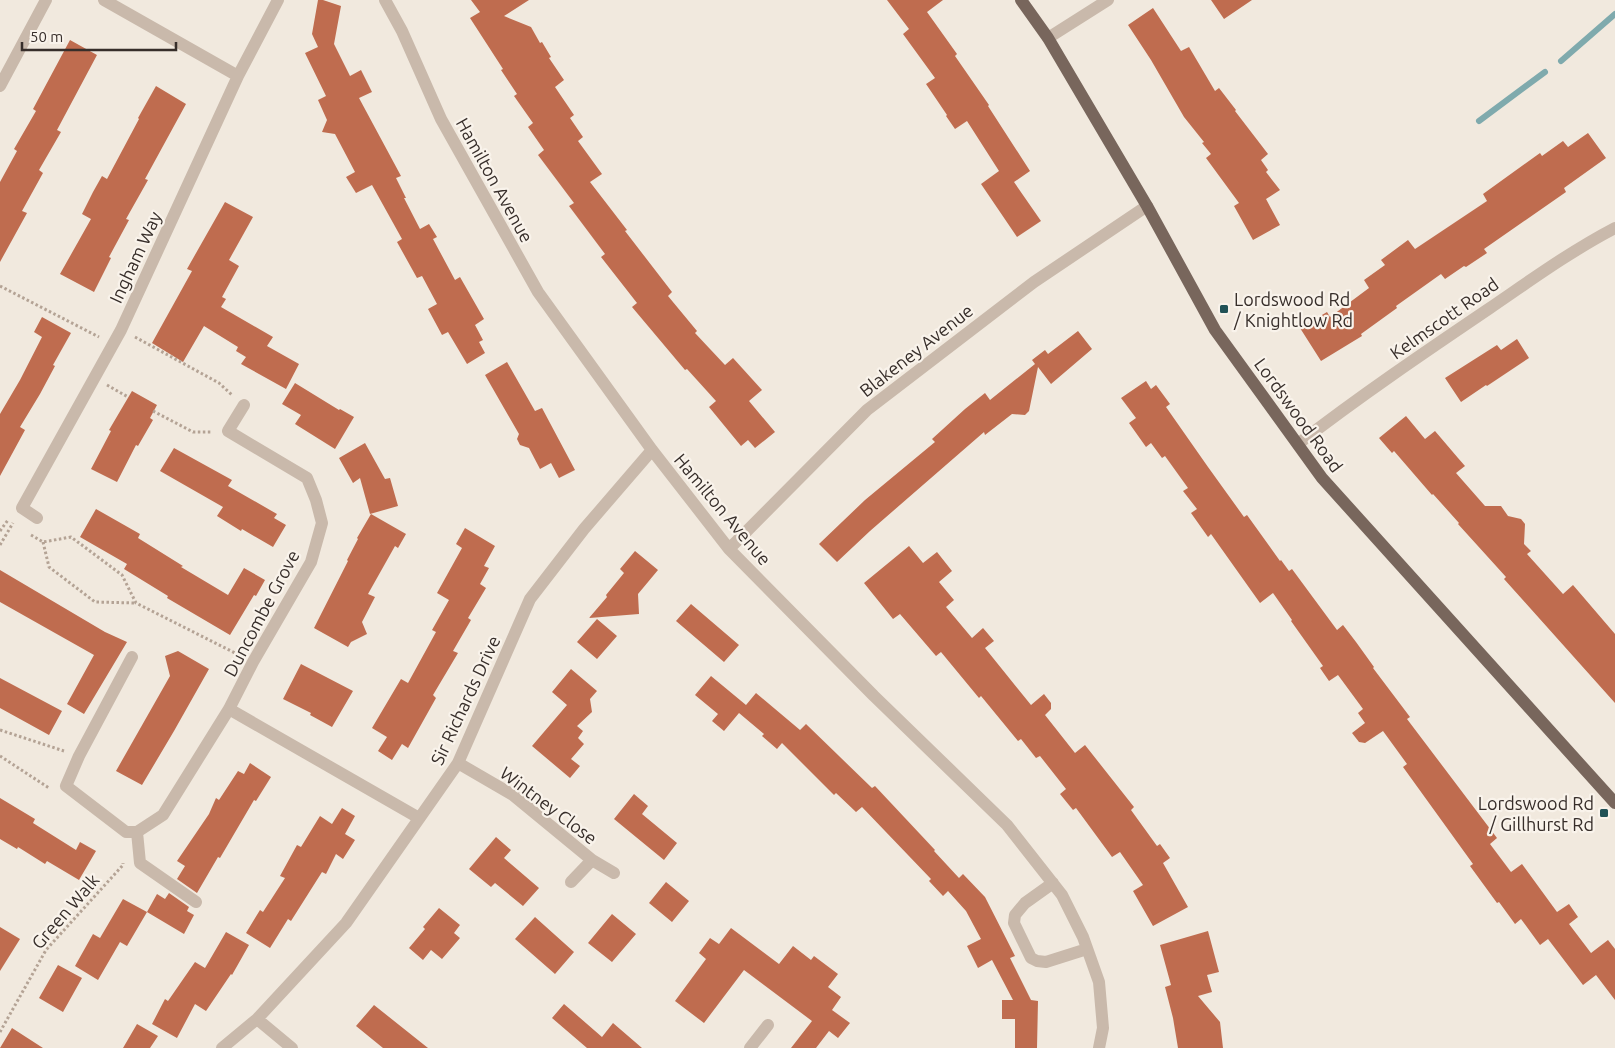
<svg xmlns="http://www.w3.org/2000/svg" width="1615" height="1048" viewBox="0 0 1615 1048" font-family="Ubuntu,sans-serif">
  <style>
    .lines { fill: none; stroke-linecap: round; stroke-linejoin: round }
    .stream { stroke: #7faaad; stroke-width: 6 }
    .building { fill: #bf6c4f }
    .path { stroke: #b4a395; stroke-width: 3; stroke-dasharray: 2.5 2.5; stroke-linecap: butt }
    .minor { stroke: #c9b9ab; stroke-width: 12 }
    .major { stroke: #78665c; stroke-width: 12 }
    .poi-dot { fill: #215256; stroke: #f9f3eb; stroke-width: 2 }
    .labels { text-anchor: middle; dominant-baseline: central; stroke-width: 4.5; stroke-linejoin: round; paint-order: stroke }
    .street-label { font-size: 18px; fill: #372e2a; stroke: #f9f3eb }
    .poi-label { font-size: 18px; fill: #372e2a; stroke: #f9f3eb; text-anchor: start }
  </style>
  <rect width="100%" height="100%" fill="#f1e9de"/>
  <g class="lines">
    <path class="stream" d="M1561 61 1615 14
      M1479 121 1545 72"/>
  </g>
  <path class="building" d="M318 0H323L341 6 334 44 350 76 361 70 372 92 359 98 401 176 396 178 406 198H404L420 229 429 224 437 237 433 239 455 280 460 277 484 319 475 325 483 340 479 342 485 353 467 364 448 332 442 335 428 309 437 304 422 276 417 278 397 242 402 239 372 185 356 193 346 177 355 172 335 134 322 132 327 120 318 100 326 96 305 53 318 47 312 34Z
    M471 0H529L504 16 531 27 540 43 542 42 551 57 549 58 564 80 555 87 574 115 570 118 583 137 578 141 602 174 590 182 627 230 625 231 672 292 668 296 697 331 695 333 725 365 733 358 762 390 749 401 775 432 755 448 748 440 741 446 709 407 716 401 687 369 685 370 632 307 637 303 601 257 605 254 569 206 574 203 538 155 544 150 528 127 533 123 514 96 517 94 501 70 503 69 470 18 480 12Z
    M887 0H943L927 12 957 54 955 56 989 105 988 106 1030 171 1014 182 1041 221 1017 237 981 184 999 171 967 121 955 129 946 116 947 115 926 84 935 78 903 34 909 29Z
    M1211 0H1252L1224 19Z
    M1153 8 1181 51 1189 47 1215 91 1219 88 1236 110 1235 111 1268 154 1261 160 1268 170 1266 172 1280 190 1266 199 1280 225 1253 240 1234 206 1239 203 1206 158 1211 154 1202 143 1204 142 1184 117 1151 60 1128 25Z
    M70 40 97 55 57 130 61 132 39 170 43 173 22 211 27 213 0 262V182L17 151 14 149 36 111 33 109Z
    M156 86 186 104 145 179 148 180 126 219 129 220 109 257 111 258 94 292 60 274 91 219 82 214 93 192 102 176 107 179 139 119 138 118Z
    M1588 133 1606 158 1564 188 1566 192 1484 249 1487 253 1466 267 1464 266 1445 279 1441 274 1396 306 1397 308 1361 334 1362 336 1321 361 1300 328 1327 312 1330 317 1369 288 1364 280 1385 265 1381 260 1408 240 1415 249 1487 201 1483 194 1540 153 1542 156 1563 141 1568 147Z
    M225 202 253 217 229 260 239 266 222 297 226 299 221 307 273 337 267 346 299 364 286 389 241 364 246 357 236 351 238 347 204 326 183 362 152 343 192 271 187 269Z
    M42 317 71 333 53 365 55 366 40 394 20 427 25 430 0 476V414L20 380 42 337 34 332Z
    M1078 331 1092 349 1051 384 1038 367 1029 411 1025 415 1012 414 985 435 984 432 870 531 837 562 819 544 865 500 935 442 932 439 965 409 985 393 990 400 1035 364 1032 360 1045 350 1048 354Z
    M1517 339 1529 358 1487 386 1486 385 1461 402 1445 378 1497 345 1501 350Z
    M507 362 535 411 542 408 575 470 559 478 551 463 540 469 529 448 520 445 517 439 519 434 485 375Z
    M1146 381 1151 389 1156 385 1170 404 1166 407 1208 467 1244 517 1247 515 1280 561 1281 560 1289 571 1292 569 1337 630 1343 625 1356 642 1374 667 1373 668 1410 717 1407 719 1497 838 1490 844 1511 872 1522 864 1557 912 1569 904 1578 917 1569 924 1591 953 1608 940 1615 949V1000L1596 975 1583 985 1548 939 1540 945 1521 919 1515 924 1499 902 1497 903 1470 866 1473 864 1403 767 1407 764 1383 731 1365 743 1359 742 1352 733 1365 723 1358 713 1363 709 1338 675 1329 681 1320 668 1323 666 1291 621 1292 620 1273 593 1260 603 1211 534 1208 537 1191 513 1197 509 1183 491 1188 488 1165 456 1162 458 1151 443 1146 447 1129 423 1136 418 1121 398Z
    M295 383 339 410 340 409 354 417 335 449 295 424 301 415 282 404Z
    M132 391 157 405 150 418 153 420 138 446 136 445 117 482 91 469 111 431 109 430Z
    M1406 416 1425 439 1435 431 1458 458 1465 466 1456 473 1485 506H1501L1508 516 1521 519 1525 524 1524 544 1531 551 1527 554 1563 594 1573 585 1615 634V703L1504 579 1506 577 1458 524 1459 523 1433 494 1432 495 1394 451 1392 453 1379 438Z
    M365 443 385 479 390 478 398 506 370 514 360 478 353 483 339 458Z
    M174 448 232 480 228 486 277 514 274 518 286 525 273 547 242 529 241 531 217 516 223 507 160 471Z
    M96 509 140 534 138 538 183 566 181 567 228 595 244 568 265 580 256 596 254 595 230 635 167 598 168 596 124 569 127 564 80 537Z
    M371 514 406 534 398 548 395 546 368 594 375 597 362 622 367 634 351 642 348 647 314 628 348 561 347 560 358 539 357 538Z
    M465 528 495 546 484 566 489 568 480 584 486 588 468 618 471 620 453 651 458 653 433 695 436 698 408 748 402 744 392 760 378 751 387 737 372 728 401 679 408 683 436 632 432 630 449 600 437 593 462 548 456 544Z
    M909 546 923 563 937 552 952 571 939 582 954 600 946 607 972 638 983 628 994 641 985 648 1031 705 1044 694 1051 703V709L1045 715 1075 753 1085 745 1134 807 1131 810 1157 846 1160 844 1170 858 1163 863 1188 907 1153 926 1133 891 1143 885 1120 852 1112 857 1076 808 1073 810 1060 794 1066 789 1040 756 1036 758 1021 739 1018 741 981 696 979 698 941 652 936 656 900 614 893 619 864 583Z
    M635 551 658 570 638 594 639 614 589 618 607 597 606 595 624 573 620 569Z
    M0 570 105 632 127 642 84 714 67 704 94 655 0 602Z
    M691 604 739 645 724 662 676 621Z
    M597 619 617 636 597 659 577 642Z
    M178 651 209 669 174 731 142 785 116 771 170 676 165 656Z
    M301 664 353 691 332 727 310 715 311 713 283 699Z
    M571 669 597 691 590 699 592 712 577 726 583 731 578 738 584 744 571 759 580 766 570 778 532 746 567 705 552 692Z
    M711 676 746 705 756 693 800 730 806 724 872 788 875 786 935 850 934 851 959 878 963 874 985 897 1015 956 1010 958 1031 1000 1038 1001 1037 1048H1015V1019H1002V1000H1013L992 960 978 968 967 946 981 939 966 911 948 891 943 896 929 881 931 879 862 807 856 812 836 793 834 795 782 743 777 749 762 736 764 734 739 713 724 731 712 721 718 714 695 695Z
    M0 678 62 711 49 735 0 708Z
    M250 763 271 777 256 801 254 800 220 858 218 857 197 893 177 879 185 866 177 861 209 814 216 798 219 800 238 771 244 774Z
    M634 794 648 806 642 814 677 843 664 860 614 819Z
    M0 798 35 819 33 823 76 850 80 842 96 851 79 880 47 861 45 864 18 847 17 849 0 839Z
    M342 808 355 816 345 834 355 840 343 859 336 854 326 874 322 872 291 921 288 919 270 948 246 933 260 910 263 912 285 878 280 876 297 845 301 847 320 816 332 824Z
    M496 837 511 850 504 858 539 888 523 906 495 883 491 887 469 869Z
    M666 882 689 901 672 922 649 903Z
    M169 893 189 907 187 911 194 915 184 934 147 912 157 894 165 899Z
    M123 899 147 912 127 946 120 942 98 980 75 966 93 934 100 938Z
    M439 908 460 925 454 933 460 938 442 959 431 950 423 960 409 948 425 929 423 927Z
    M612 914 636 934 612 962 588 943Z
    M535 917 574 952 555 974 515 939Z
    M0 927 20 939 0 971Z
    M731 928 779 964 793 946 811 960 814 956 838 974 828 987 841 997 832 1010 850 1023 838 1038 829 1031 816 1048H791L812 1021 744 970 704 1023 675 1001 706 959 699 953 710 938 719 944Z
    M1208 931 1219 972 1207 975 1212 992 1198 996 1220 1022 1223 1048H1178L1173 1018 1165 987 1171 985 1160 945Z
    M226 932 249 945 232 975 231 974 206 1011 195 1004 177 1038 152 1024 165 999 168 1001 195 962 205 968Z
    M58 965 82 978 63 1012 39 998Z
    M564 1004 602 1037 613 1023 642 1048H587L552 1018Z
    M374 1005 428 1048H383L356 1026Z
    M137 1024 158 1036 150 1048H123Z
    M12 1028 43 1048H0Z"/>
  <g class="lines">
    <path class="path" d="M0 286 99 337
      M135 337 219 383 232 395
      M107 385 128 397
      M153 411 193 432H212
      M0 531 8 520
      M31 535 43 542 71 537 122 575 136 603 239 655
      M43 542 49 567 95 602 136 603
      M0 545 13 523
      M0 730 64 751
      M0 756 49 788
      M0 1032 46 950 123 865V863"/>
    <path class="minor" d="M104 0 238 76
      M385 0 402 31 441 119 538 292 652 450 729 549 874 696 1007 825 1062 895 1083 937 1099 982 1103 1028 1099 1048
      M1048 38 1108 0
      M0 86 46 0
      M1298 444C1360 396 1425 352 1490 308 1531 280 1571 251 1615 228
      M37 518 22 508 121 330 238 76 278 0
      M729 549 867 410 1034 282 1147 206
      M132 657 79 756 66 786 126 832H137L163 815 229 709 253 662 311 562 322 523 316 500 307 478 228 431 244 405
      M229 709 419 818
      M458 763 513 795 592 860 614 873
      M137 832 140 863 196 902
      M571 882 592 860
      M1053 883 1025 903 1015 915 1014 923 1031 958 1037 961 1046 962 1087 949
      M257 1019 292 1048
      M222 1048 257 1019 346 923 458 763 530 599 584 529 652 450
      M750 1048 768 1025"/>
    <path class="major" d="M1021 0 1048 38 1147 206 1215 330 1322 478 1615 803"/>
  </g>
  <g class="poi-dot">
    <rect x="1219" y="304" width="10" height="10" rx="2.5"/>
    <rect x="1599" y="808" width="10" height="10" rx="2.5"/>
  </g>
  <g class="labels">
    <g class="street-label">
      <text transform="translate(495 180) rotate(61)">Hamilton Avenue</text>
      <text transform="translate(135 257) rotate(-65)">Ingham Way</text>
      <text transform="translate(1444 318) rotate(-35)">Kelmscott Road</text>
      <text transform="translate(916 350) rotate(-38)">Blakeney Avenue</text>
      <text transform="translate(1299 415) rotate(54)">Lordswood Road</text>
      <text transform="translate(723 509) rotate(50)">Hamilton Avenue</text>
      <text transform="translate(261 613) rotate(-62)">Duncombe Grove</text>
      <text transform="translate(465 700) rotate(-65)">Sir Richards Drive</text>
      <text transform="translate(549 805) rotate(37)">Wintney Close</text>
      <text transform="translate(65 911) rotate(-49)">Green Walk</text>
    </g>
    <g class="poi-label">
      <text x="1234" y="299">Lordswood Rd<tspan x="1234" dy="21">/ Knightlow Rd</tspan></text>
      <text x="1594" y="803" text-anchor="end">Lordswood Rd<tspan x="1594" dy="21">/ Gillhurst Rd</tspan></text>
    </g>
  </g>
  <path d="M22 42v8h154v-8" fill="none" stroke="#372e2a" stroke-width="2.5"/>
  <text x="30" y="42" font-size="15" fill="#372e2a" stroke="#f9f3eb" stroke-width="4" paint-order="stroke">50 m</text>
</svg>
